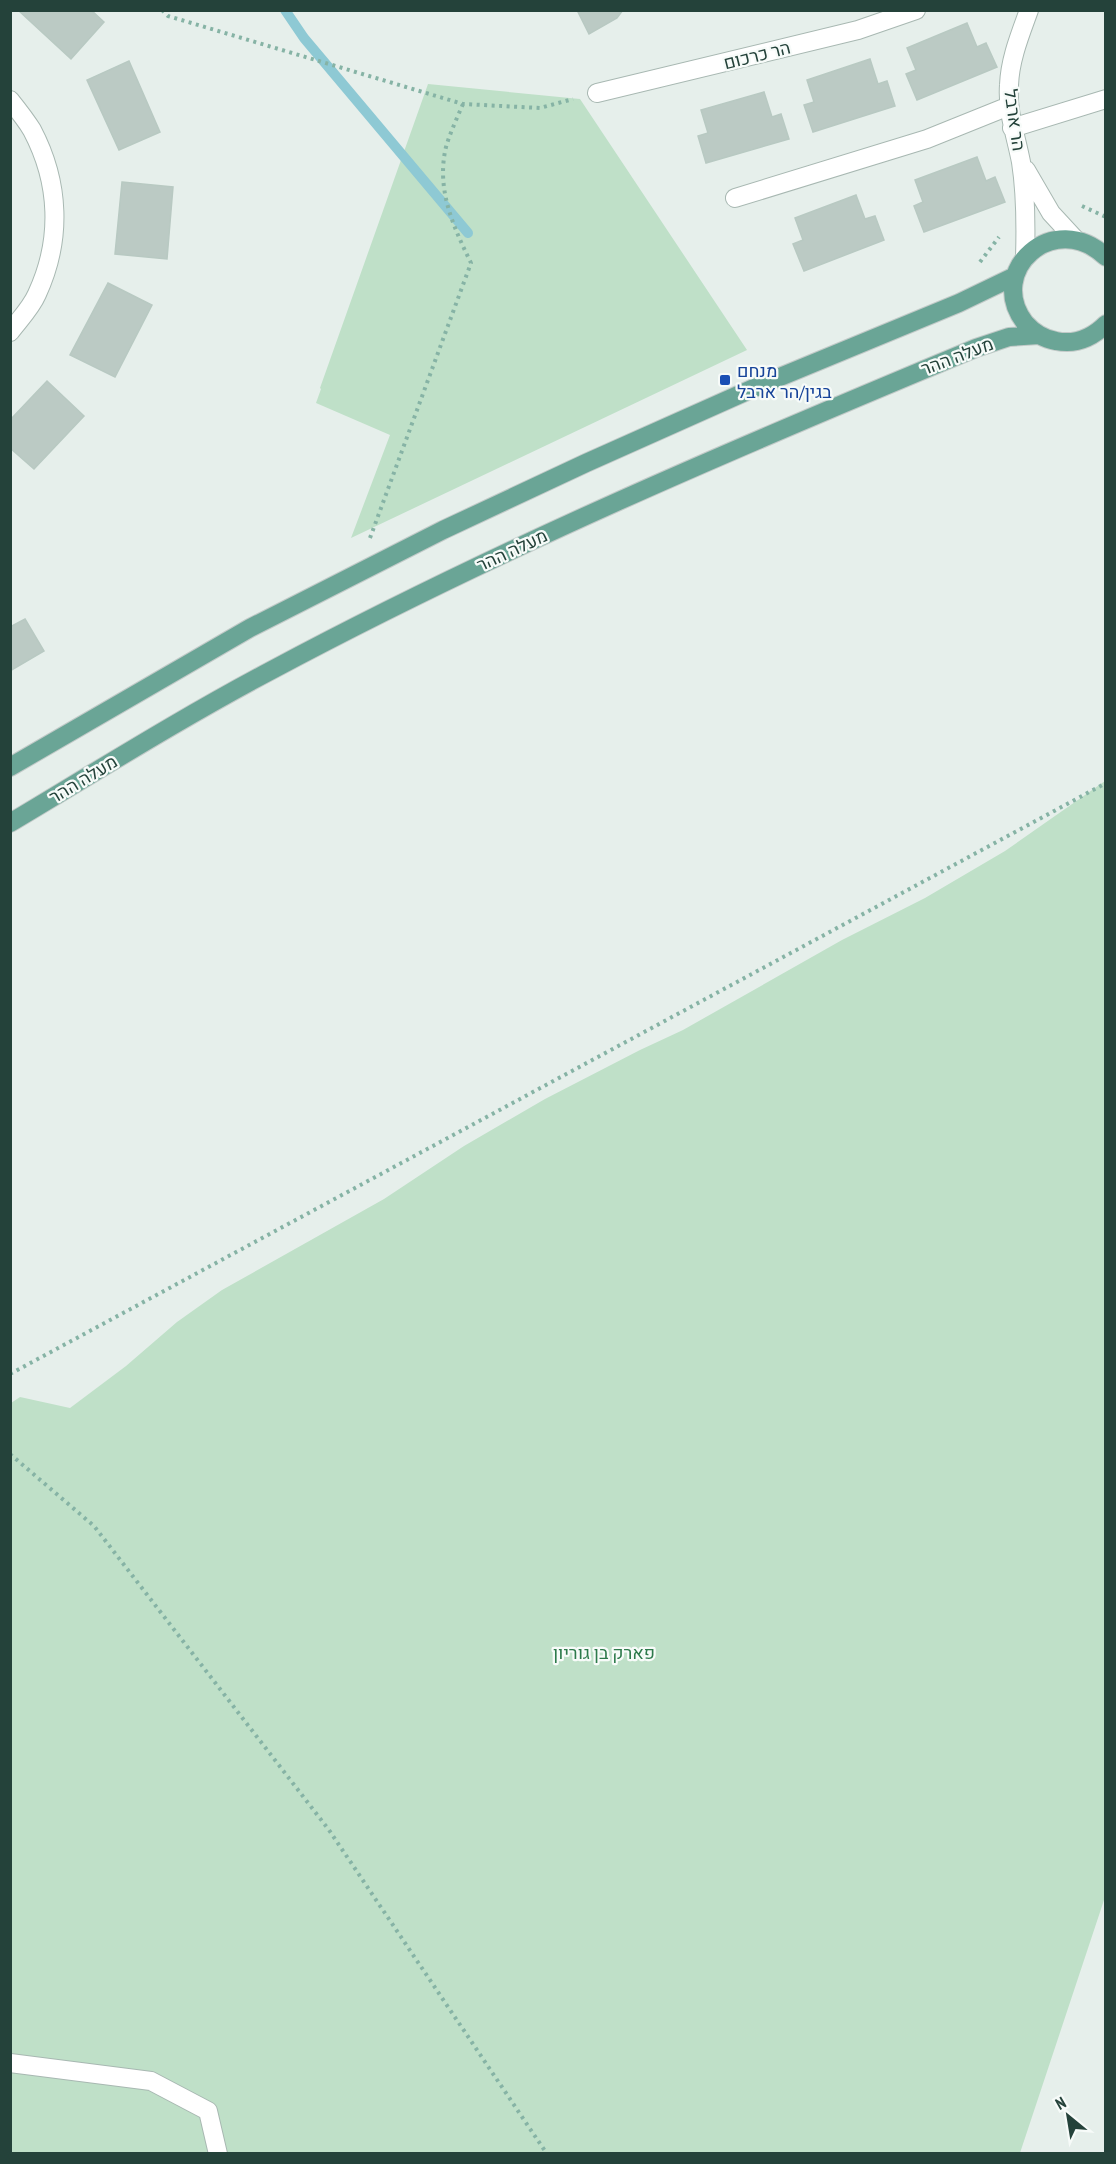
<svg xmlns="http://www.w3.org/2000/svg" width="1116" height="2164" viewBox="0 0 1116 2164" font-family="'PT Sans Narrow',Heebo,sans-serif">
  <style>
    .green { fill: #bfe0c8 }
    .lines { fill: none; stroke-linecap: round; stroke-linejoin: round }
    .stream { stroke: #8ec9d4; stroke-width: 10 }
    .building { fill: #bbcac4; stroke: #b8c9c2; stroke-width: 1.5 }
    .minor-casing { stroke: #a8b8b2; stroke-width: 20 }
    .major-casing { stroke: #c2cac8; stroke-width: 20 }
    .path { stroke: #86b3a5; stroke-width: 4; stroke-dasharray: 3 4.5; stroke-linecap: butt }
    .minor { stroke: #fff; stroke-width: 18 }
    .major { stroke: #6aa596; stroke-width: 18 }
    .transit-dot { fill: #1a4fb4; stroke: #f7fbf9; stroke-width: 2 }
    .labels { text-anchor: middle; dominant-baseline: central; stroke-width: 4.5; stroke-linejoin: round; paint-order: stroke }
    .street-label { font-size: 18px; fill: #24423a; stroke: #f7fbf9 }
    .transit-label { font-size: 18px; fill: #164399; stroke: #f7fbf9; text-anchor: start }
    .park-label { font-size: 18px; fill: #2d7a4b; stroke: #f7fbf9 }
  </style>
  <rect width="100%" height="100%" fill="#e6efeb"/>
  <path class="green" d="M428 84 580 99 747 350 351 538 390 435 316 403 321 389 320 388Z
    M1105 781V1897L1020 2153 11 2154V1403L20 1397 70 1408 126 1366 177 1322 222 1290 384 1199 464 1146 545 1099 640 1050 683 1030 842 940 925 898 1005 851Z"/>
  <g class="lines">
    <path class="stream" d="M285 10 304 38 468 233"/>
  </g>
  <path class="building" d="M18 10H91L104 22 71 59Z
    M577 10H623L617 18 589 34Z
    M967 23 977 47 986 43 997 67 917 100 906 74 916 70 907 48Z
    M870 59 878 84 887 81 895 106 813 132 804 105 814 102 807 80Z
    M129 61 160 132 119 150 87 80Z
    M764 92 772 117 781 114 789 139 706 163 698 136 708 133 701 110Z
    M977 157 986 181 995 177 1005 202 924 232 914 206 923 202 915 180Z
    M122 182 173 187 167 259 115 254Z
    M856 195 865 219 875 216 884 240 804 271 793 244 803 240 795 218Z
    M108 283 152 305 115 377 70 355Z
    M47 381 84 416 34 469 10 448V420Z
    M25 619 44 651 10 671V627Z"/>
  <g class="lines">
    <defs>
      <path id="minor" d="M597 93 858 30 916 10
        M10 100C18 110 26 120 32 130 60 183 62 240 37 294 31 308 19 320 10 332
        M1012 128 1106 99
        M1026 170 1051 213 1075 239
        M735 198 927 139 1009 106
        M1025 258C1026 226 1026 194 1021 162 1016 136 1007 112 1009 85 1010 59 1020 35 1029 10
        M10 2063 151 2081 208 2111 218 2154"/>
      <path id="major" d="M1106 257C1054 208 985 271 1025 323 1033 332 1044 339 1056 341 1076 345 1092 338 1106 324
        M10 767 250 628 443 530 586 463 763 384 959 303 1015 276
        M10 823C97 771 183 717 272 670 500 548 738 447 976 348L1009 337 1039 335"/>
    </defs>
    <use href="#minor" class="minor-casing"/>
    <use href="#major" class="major-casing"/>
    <path class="path" d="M162 10 168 16 463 104 540 108 573 99
      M1082 206 1106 217
      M980 262 999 237
      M370 538 471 263C453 226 436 189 446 147 450 133 457 118 463 104
      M10 1374 1106 783
      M10 1454 94 1526 329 1830 547 2154"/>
    <use href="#minor" class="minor"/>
    <use href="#major" class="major"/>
  </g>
  <rect class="transit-dot" x="719" y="374" width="12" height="12" rx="3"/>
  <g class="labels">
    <g class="street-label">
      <text transform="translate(757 55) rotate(-14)">הר כרכום</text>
      <text transform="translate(1015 120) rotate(82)">הר ארבל</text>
      <text transform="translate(957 356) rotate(-21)">מעלה ההר</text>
      <text transform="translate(512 550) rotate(-25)">מעלה ההר</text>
      <text transform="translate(83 779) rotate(-31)">מעלה ההר</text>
    </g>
    <g class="transit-label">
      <text x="737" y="370">מנחם<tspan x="737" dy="21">בגין/הר ארבל</tspan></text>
    </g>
    <g class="park-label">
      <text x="604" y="1652">פארק בן גוריון</text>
    </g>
  </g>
  <rect width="1116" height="2164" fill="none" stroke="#24423a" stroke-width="24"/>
  <g transform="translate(1068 2116) rotate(330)" stroke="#f7fbf9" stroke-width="4.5" paint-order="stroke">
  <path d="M0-4.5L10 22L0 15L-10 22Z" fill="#24423a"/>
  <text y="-9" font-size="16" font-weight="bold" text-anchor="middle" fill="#24423a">N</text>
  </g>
</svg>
